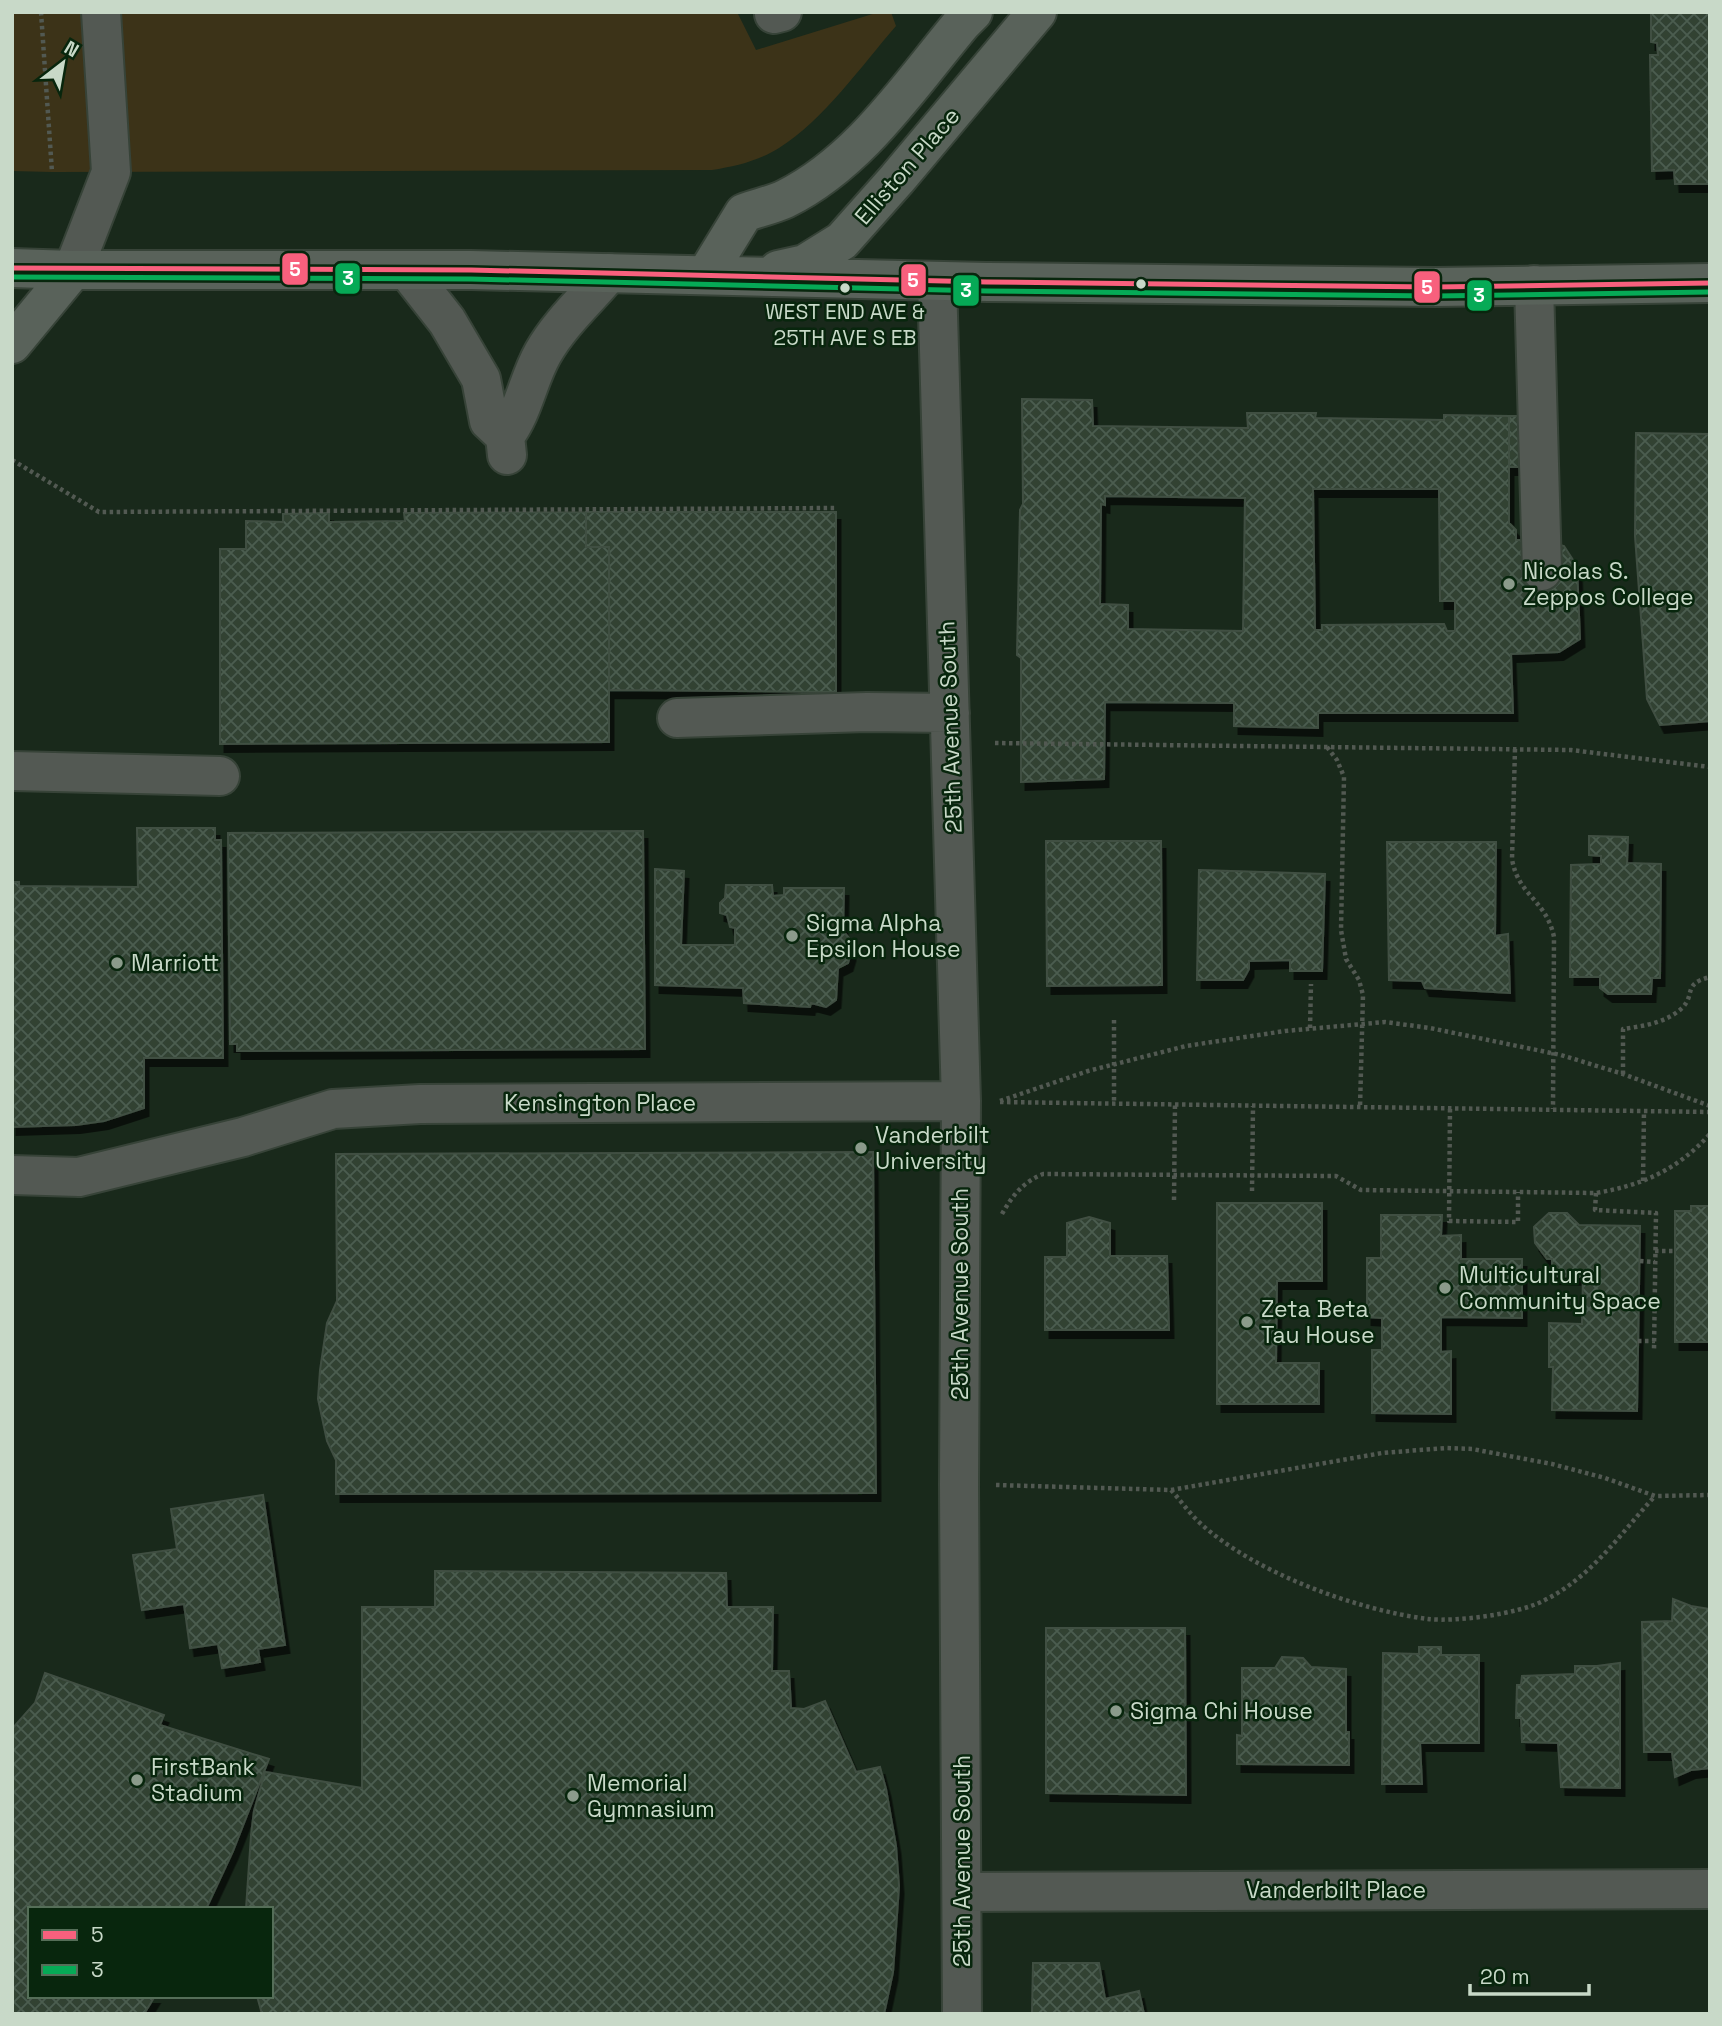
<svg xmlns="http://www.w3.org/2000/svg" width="1722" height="2026" viewBox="0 0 1722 2026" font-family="'Space Grotesk',sans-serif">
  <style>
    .green { fill: #3c3318 }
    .building { fill: url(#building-cross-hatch); stroke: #414f43; stroke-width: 2; fill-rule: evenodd; filter: url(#shadow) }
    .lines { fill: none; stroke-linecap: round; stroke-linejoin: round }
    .minor-casing { stroke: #374338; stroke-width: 42 }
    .major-casing { stroke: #374338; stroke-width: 42 }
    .path { stroke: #525952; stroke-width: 4.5; stroke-dasharray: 3.5 3.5; stroke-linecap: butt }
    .minor { stroke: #535953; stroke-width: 38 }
    .major { stroke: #59625a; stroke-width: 38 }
    .bus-1-casing { stroke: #08260d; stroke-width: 10 }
    .bus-2-casing { stroke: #08260d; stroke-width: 10 }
    .bus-1 { stroke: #f8607d; stroke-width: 5 }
    .bus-2 { stroke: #06aa56; stroke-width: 5 }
    .bus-dot { fill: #c8d9c8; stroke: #08260d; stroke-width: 2.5 }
    .poi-dot { fill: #8b9b8b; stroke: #08260d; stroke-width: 2.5 }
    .labels { text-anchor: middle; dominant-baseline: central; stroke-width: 5; stroke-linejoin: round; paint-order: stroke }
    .bus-label { font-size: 21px; fill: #c8d9c8; stroke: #08260d }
    .street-label { font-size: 23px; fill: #c8d9c8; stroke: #08260d }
    .poi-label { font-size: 23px; fill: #c8d9c8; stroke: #08260d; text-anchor: start }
    .line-badge { stroke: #08260d; stroke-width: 2.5 }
    .badge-label { font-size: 19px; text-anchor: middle; font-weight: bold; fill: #fff }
  </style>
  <defs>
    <pattern id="building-cross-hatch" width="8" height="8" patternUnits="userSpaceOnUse" patternTransform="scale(1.75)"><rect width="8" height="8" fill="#304233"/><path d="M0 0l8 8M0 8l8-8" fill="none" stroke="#4c5d4f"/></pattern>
    <filter id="shadow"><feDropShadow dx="4.5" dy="8" stdDeviation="0" flood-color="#0009"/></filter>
  </defs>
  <rect width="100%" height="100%" fill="#19291b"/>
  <path class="green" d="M12 12H737L756 50 879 12H891L896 26C862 65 823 121 779 148 758 161 736 166 712 170L52 172 12 171Z"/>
  <path class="building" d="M1651 12H1710V184H1675L1674 170 1652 171 1650 55H1658L1657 43 1651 42Z
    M1022 399 1092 400 1093 426 1248 428 1247 413H1316L1315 418 1444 420V415L1509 416V523L1516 530V540H1544L1564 546 1577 566 1580 639 1559 652 1511 654 1513 713H1318V728L1234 726V703L1105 702 1104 779 1021 782V658L1017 655 1020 510 1023 504ZM1313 489H1439L1440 601H1455V631H1447L1444 624 1322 625V630H1315ZM1105 496 1245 498 1243 631 1128 629V605L1100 604 1101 504 1105 505Z
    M1509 416H1531L1529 467H1509Z
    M1636 433 1710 434V721L1660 725 1647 699 1635 536Z
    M586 512V547H609V742L220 744V549H246V521L283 522V514L329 513V522L405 521 404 513Z
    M586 512H836V692L609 690V547H586Z
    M137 828H215V840H221L223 1058H144V1108L104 1121 76 1125 12 1127V882H19V886L138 887Z
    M643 831 645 1049 237 1051V1044H230L228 833Z
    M1589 836 1628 837 1627 863 1661 864 1660 978H1652L1651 994H1608L1600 988V977H1570L1571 865 1601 864V856L1589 855Z
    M1046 841H1161L1162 985 1047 986Z
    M1387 842H1496L1495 936 1508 934 1510 993 1425 988 1422 981 1389 980Z
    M655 869 684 871 681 945H735V928L730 927 727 915 720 913V903L725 898 726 885H772L773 896 784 895V888H844L843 931 849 938 851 953 848 963 838 968 836 1000 826 1007 811 1003 810 1007 744 1003 743 988 655 985Z
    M1199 870 1325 874 1322 971H1290V960L1249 961V969L1243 980H1197Z
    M873 1152 876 1493 336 1494V1460L327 1441 318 1399 320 1370 327 1323 337 1301 336 1154Z
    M1217 1203H1322V1281H1277L1276 1363H1319V1404H1217Z
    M1691 1206H1710V1342H1675V1211H1691Z
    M1549 1213H1567L1579 1225 1640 1226 1637 1411 1552 1410 1553 1367H1549V1323L1582 1324 1583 1277 1552 1276V1259H1547L1535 1243 1534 1227Z
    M1381 1215H1442L1441 1236 1461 1235V1259H1522V1318L1441 1317V1352L1451 1351V1414L1372 1413V1350H1382V1318L1367 1317V1258H1381Z
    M1089 1217 1110 1223V1256H1167L1169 1330H1045V1257H1067V1223Z
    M263 1495 285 1645 258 1649 260 1662 222 1668 218 1644 190 1648 184 1604 142 1610 133 1555 177 1549 171 1509Z
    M435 1571 726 1573 727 1607H773L772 1671H789L791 1708 804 1709 825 1701 856 1772 880 1767 886 1789 896 1846 899 1886 893 1972 884 2014H262L257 1996H271V1909H246L251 1835 254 1811 265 1772 362 1788V1607H435Z
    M1673 1599 1691 1606 1710 1609V1768L1691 1770 1675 1777 1672 1752H1644L1642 1622 1672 1621Z
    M1046 1628H1185L1186 1795 1046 1793Z
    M1419 1647H1441V1655H1479V1743H1420L1422 1784H1382L1383 1653 1419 1654Z
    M1282 1657 1303 1658 1311 1667 1346 1669V1732H1349V1765L1237 1764V1735L1242 1736V1668H1275Z
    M1620 1663V1788L1561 1787 1558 1743 1522 1742 1521 1718H1516L1517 1685H1521L1522 1676 1575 1674V1666H1597Z
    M45 1673 164 1715 160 1725 269 1759 233 1851 206 1909H30V1996H155L144 2014H12V1729L35 1703Z
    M1033 1963H1099L1105 1999 1139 1991 1144 2014H1032Z"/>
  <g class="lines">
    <defs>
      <path id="minor" d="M774 14 782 12
        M73 270 111 172 101 12
        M407 270 447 321 481 379 489 421 505 436 507 455
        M937 281 961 1101 959 1485 962 2014
        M1534 285 1542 571
        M505 436C524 411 528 379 543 353 560 323 587 299 609 273
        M677 718 867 712 950 713
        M12 771 220 776
        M12 1175 79 1177 243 1137 333 1109 420 1104 961 1101
        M962 1892 1710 1889"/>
      <path id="major" d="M12 268 73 270H471L987 282 1435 287 1710 283
        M778 270 805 264 842 241 897 179 1037 12
        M706 275 744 213C757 208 772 205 785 199 860 162 910 85 962 23L973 12
        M12 344 73 270"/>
    </defs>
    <use href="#minor" class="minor-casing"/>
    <use href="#major" class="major-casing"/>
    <path class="path" d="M41 12 52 172
      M12 460 99 512 836 508
      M995 743 1571 750 1710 767
      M1327 747 1337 760 1344 777 1341 930 1346 959 1359 980 1363 995 1360 1107
      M1515 749 1512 859C1518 896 1546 899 1554 937L1553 1109
      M1114 1020V1104
      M1310 1028 1311 984
      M1623 1074V1029C1643 1026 1666 1023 1682 1008 1696 994 1682 984 1710 977
      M1000 1101 1088 1071 1186 1046 1285 1031 1385 1022 1430 1028 1561 1055 1623 1074 1710 1106
      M1000 1102 1710 1112
      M1450 1109 1449 1221 1518 1222V1192
      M1643 1181 1644 1111
      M1252 1191 1253 1106
      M1596 1193 1595 1210 1656 1213 1654 1350
      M1174 1200 1175 1105
      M1002 1214C1012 1196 1023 1182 1043 1174L1336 1176 1361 1190 1596 1193C1643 1185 1677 1170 1710 1134
      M1655 1251H1674
      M1640 1261 1655 1262
      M1638 1341H1655
      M996 1485 1171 1490 1382 1453 1446 1448 1472 1449 1552 1464 1605 1478 1655 1496 1710 1495
      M1171 1490C1181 1501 1189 1513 1200 1523 1253 1572 1356 1610 1428 1619 1457 1622 1518 1614 1543 1601 1592 1577 1620 1534 1655 1496"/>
    <use href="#minor" class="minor"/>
    <use href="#major" class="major"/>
    <defs>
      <path id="bus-1" d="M12 268 471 270 987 282 1435 287 1710 283"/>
      <path id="bus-2" d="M12 277 471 279 987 291 1435 296 1710 292"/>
    </defs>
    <use href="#bus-1" class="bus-1-casing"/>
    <use href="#bus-2" class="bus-2-casing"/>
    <use href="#bus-1" class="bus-1"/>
    <use href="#bus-2" class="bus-2"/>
  </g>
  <g class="bus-dot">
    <circle cx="1141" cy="284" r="6"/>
    <circle cx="845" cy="288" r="6"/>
  </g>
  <g class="poi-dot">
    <circle cx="1509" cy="584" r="7"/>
    <circle cx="792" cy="936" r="7"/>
    <circle cx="117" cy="963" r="7"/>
    <circle cx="861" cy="1148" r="7"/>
    <circle cx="1445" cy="1288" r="7"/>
    <circle cx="1247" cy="1322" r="7"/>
    <circle cx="1116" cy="1711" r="7"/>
    <circle cx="137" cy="1780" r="7"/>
    <circle cx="573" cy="1796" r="7"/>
  </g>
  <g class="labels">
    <g class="bus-label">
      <text x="845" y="311">WEST END AVE &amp;<tspan x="845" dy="26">25TH AVE S EB</tspan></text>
    </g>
    <g class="street-label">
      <text transform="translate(907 166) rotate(-49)">Elliston Place</text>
      <text transform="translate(950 727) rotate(-92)">25th Avenue South</text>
      <text x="600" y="1103">Kensington Place</text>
      <text transform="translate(960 1294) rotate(-90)">25th Avenue South</text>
      <text transform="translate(962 1861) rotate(-90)">25th Avenue South</text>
      <text x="1336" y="1890">Vanderbilt Place</text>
    </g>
    <g class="poi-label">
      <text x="1523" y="571">Nicolas S.<tspan x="1523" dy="26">Zeppos College</tspan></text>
      <text x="806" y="923">Sigma Alpha<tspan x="806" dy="26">Epsilon House</tspan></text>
      <text x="131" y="963">Marriott</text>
      <text x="875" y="1135">Vanderbilt<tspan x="875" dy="26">University</tspan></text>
      <text x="1459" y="1275">Multicultural<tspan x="1459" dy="26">Community Space</tspan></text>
      <text x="1261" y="1309">Zeta Beta<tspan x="1261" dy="26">Tau House</tspan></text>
      <text x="1130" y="1711">Sigma Chi House</text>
      <text x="151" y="1767">FirstBank<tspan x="151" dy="26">Stadium</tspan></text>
      <text x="587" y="1783">Memorial<tspan x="587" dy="26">Gymnasium</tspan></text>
    </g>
  </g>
  <g class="line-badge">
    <rect x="281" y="252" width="28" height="34" rx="7" fill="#f8607d"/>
    <rect x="334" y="262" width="27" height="33" rx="7" fill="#06aa56"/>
    <rect x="900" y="263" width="27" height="34" rx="7" fill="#f8607d"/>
    <rect x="1413" y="270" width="28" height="34" rx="7" fill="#f8607d"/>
    <rect x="952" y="274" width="28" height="33" rx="7" fill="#06aa56"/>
    <rect x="1466" y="279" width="27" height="33" rx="7" fill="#06aa56"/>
  </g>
  <g class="badge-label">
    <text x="295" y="276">5</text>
    <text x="348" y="285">3</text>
    <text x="913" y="287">5</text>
    <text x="1427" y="294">5</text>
    <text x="966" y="297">3</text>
    <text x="1479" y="302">3</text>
  </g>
  <rect width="1722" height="2026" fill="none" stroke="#c8d9c8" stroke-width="28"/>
  <rect x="28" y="1907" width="245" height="91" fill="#08260d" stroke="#556e58" stroke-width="2"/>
  <rect x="42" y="1930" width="35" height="10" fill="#f8607d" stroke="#556e58" stroke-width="2"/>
  <text x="91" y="1942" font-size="21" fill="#c8d9c8">5</text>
  <rect x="42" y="1965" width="35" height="10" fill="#06aa56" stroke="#556e58" stroke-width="2"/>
  <text x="91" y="1977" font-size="21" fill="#c8d9c8">3</text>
  <g transform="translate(63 63) rotate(31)" stroke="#08260d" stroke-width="5" paint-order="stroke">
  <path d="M0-5L12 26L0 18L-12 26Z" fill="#c8d9c8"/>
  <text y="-10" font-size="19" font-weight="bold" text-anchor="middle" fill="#c8d9c8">N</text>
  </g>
  <path d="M1470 1984v10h119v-10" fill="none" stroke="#c8d9c8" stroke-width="3.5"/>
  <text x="1480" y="1984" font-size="21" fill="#c8d9c8" stroke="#08260d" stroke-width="5" paint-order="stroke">20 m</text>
</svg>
